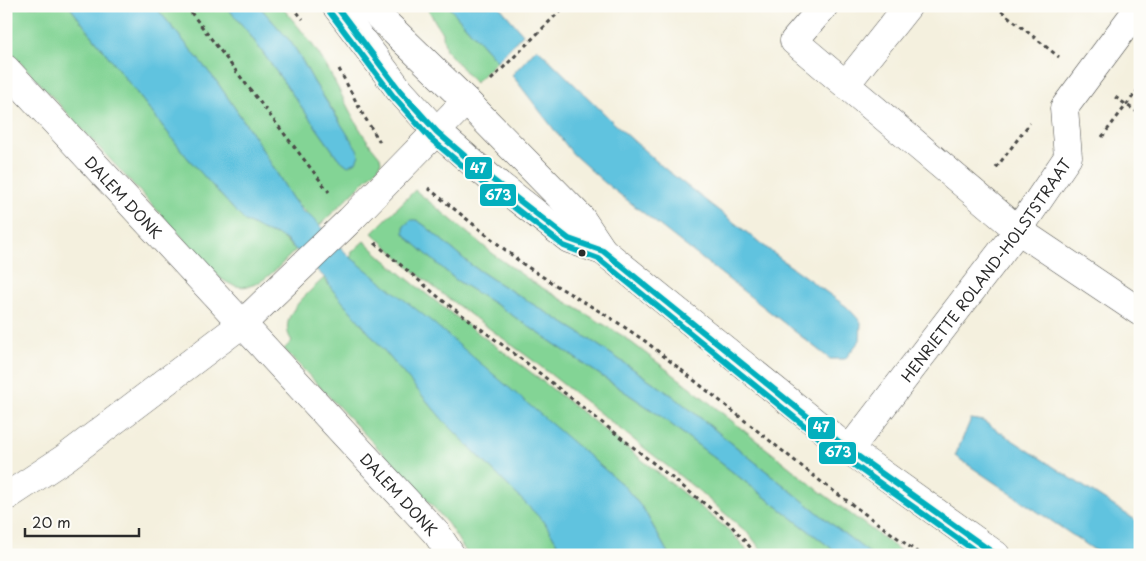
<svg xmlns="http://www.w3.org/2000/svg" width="1146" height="561" viewBox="0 0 1146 561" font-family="'Playpen Sans',sans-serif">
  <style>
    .green { fill: #83d495; stroke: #578060 }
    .water { fill: #61c3df; stroke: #467785 }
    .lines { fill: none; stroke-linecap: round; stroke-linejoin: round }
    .minor-casing { stroke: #494946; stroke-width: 29 }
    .path { stroke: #494946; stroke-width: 3; stroke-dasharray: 4 4; stroke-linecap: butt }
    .minor { stroke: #fff; stroke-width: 28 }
    .bus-1-casing { stroke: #fdfcf7; stroke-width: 10 }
    .bus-2-casing { stroke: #fdfcf7; stroke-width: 10 }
    .bus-1 { stroke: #04afbd; stroke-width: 6 }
    .bus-2 { stroke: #04afbd; stroke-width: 6 }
    .bus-dot { fill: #2b2b2b; stroke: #fdfcf7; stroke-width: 2 }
    .labels { text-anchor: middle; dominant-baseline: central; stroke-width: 5; stroke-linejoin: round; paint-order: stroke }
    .street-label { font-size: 15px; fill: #2b2b2b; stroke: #fdfcf7 }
    .line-badge { stroke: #fdfcf7; stroke-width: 2 }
    .badge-label { font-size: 14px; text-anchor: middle; font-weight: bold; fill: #fff }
  </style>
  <rect width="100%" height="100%" fill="#fdfcf7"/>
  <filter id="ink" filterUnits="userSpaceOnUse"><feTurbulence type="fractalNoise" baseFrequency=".02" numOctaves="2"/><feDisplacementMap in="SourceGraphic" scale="10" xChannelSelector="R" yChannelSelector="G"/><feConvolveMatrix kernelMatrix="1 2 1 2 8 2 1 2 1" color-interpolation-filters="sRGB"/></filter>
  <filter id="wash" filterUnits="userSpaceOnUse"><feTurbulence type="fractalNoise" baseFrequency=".0096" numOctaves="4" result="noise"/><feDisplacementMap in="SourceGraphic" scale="20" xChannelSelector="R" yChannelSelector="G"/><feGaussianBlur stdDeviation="1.12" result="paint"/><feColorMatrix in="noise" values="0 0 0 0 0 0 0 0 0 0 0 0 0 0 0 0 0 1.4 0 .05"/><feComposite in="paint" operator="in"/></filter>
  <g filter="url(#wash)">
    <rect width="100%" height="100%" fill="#f4f0de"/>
    <path class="green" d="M6 6H69L186 156 236 212 245 221 264 231 280 236 296 250C273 271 251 303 219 277L6 47Z
      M155 6H226L248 32 338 158C344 163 348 168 356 162L339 120 314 82 298 53 290 41 259 6H281C296 24 313 43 325 64 343 95 356 130 380 157L381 162 379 167 319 226 292 198 254 136 217 82Z
      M426 6H448L497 61 475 83 446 50 442 33Z
      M415 190 497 257 531 281 623 336 691 388 818 490 906 555H872L838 529 673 396 580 333 495 281 471 265 424 225 416 220 404 233 409 239 456 280 503 309 659 415 840 555H765L750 535 699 491 531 359 445 296 415 272 372 233Z
      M364 241C414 288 469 326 524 367 592 419 658 473 725 527L741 543 750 555H669L644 510 624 486 350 257 352 255 351 253Z
      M324 278 331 288 443 420 545 523 557 543 561 555H468L448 524 429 502 284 349 292 341C275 317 309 293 324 278Z"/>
    <path class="water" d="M69 6H155L217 82 254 136 292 198 303 212 310 216 350 257 431 321 624 486 644 510 669 555H561L557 543 545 523 443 420 331 288 327 280 286 240 280 236 264 231 245 221 236 212 186 156Z
      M226 6H259L290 41 298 53 314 82 357 149 359 155 356 162 348 166 338 158 248 32Z
      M448 6H499L523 34 497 61Z
      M537 48 615 124 664 168 786 263 847 307 861 322 860 340 845 359H830L604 182 573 154 512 75Z
      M411 220H416L424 225 471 265 495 281 580 333 673 396 838 529 872 555H840L659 415 503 309 456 280 409 239 404 233V226Z
      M971 419 983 421 1140 523V555H1102L955 456Z"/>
  </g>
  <g filter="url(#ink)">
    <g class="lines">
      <defs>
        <g id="minor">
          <path d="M336 6 400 91 437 132 489 177 569 239 603 251"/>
          <path d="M368 6 466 101 581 218 603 251 849 450 996 555"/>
          <path d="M824 6 794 41 1018 230 1140 312"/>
          <path id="s1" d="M6 69 437 534 451 555"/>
          <path d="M846 84 908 6"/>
          <path id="s2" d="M849 450 1018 230 1068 157 1064 108 1140 6"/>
          <path d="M6 497 65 458 242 324 350 220 466 101"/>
        </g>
      </defs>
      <use href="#minor" class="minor-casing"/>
      <path class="path" d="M186 6 329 192
        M292 6 303 19
        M995 6 1059 57
        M339 69 362 113 380 142
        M491 80 565 6
        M1115 97 1140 114
        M1102 137 1140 87
        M996 168 1030 123
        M428 188 523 264 557 286 614 320 645 341 824 484 921 555
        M375 243 442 300 528 364 729 523 757 555"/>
      <use href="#minor" class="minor"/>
      <defs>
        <path id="bus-1" d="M336 6 400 91 437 132 489 177 569 239 603 251 849 450 996 555"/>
        <path id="bus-2" d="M329 11 393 96 431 139 484 184 564 246 599 259 843 457 981 555"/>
      </defs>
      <use href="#bus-1" class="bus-1-casing"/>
      <use href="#bus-2" class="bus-2-casing"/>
      <use href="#bus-1" class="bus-1"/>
      <use href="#bus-2" class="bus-2"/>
    </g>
  </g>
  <circle class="bus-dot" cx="582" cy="253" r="4.5"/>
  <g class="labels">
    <g class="street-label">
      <text stroke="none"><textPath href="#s1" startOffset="174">DALEM DONK</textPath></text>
      <text stroke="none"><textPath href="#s2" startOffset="226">HENRIETTE ROLAND-HOLSTSTRAAT</textPath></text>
      <text stroke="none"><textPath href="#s1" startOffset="579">DALEM DONK</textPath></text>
    </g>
  </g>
  <g class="line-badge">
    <rect x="464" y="156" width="29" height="24" rx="5" fill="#04afbd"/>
    <rect x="479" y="183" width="38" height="24" rx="5" fill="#04afbd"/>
    <rect x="807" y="416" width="29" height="24" rx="5" fill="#04afbd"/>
    <rect x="818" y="441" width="39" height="24" rx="5" fill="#04afbd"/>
  </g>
  <g class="badge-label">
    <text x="478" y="173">47</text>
    <text x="498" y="200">673</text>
    <text x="821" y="432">47</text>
    <text x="838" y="457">673</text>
  </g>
  <rect width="1146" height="561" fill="none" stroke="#fdfcf7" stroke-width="25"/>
  <path d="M25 528v8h114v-8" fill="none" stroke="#2b2b2b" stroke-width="2.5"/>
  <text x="32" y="528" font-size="15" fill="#2b2b2b" stroke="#fdfcf7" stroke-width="4" paint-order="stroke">20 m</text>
</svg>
